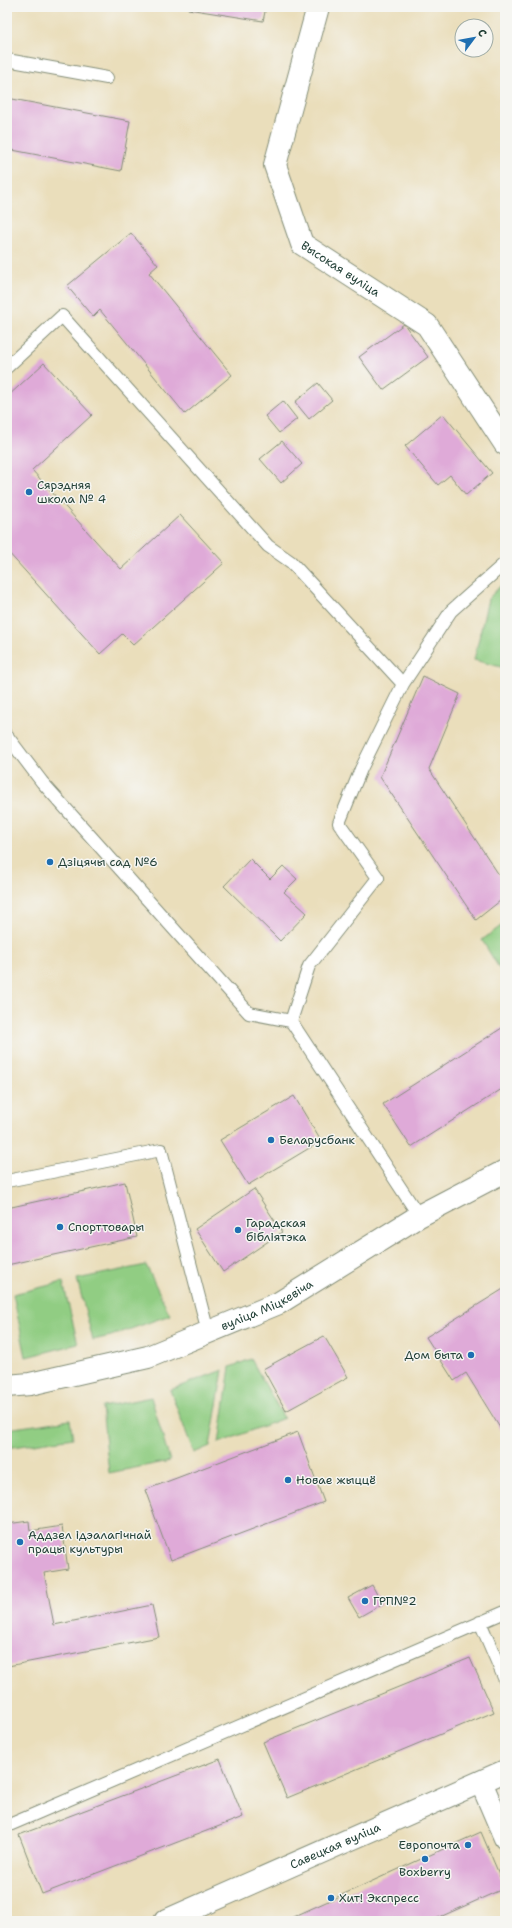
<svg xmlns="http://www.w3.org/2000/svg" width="512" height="1928" viewBox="0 0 512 1928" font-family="'Shantell Sans',sans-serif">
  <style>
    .green { fill: #91cd83; stroke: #58855c }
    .building { fill: #dfaad8 }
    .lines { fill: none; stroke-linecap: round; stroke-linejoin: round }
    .service-casing { stroke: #848e78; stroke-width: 14 }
    .minor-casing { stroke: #848e78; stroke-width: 24 }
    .tertiary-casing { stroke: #848e78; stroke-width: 24 }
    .service { stroke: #fff; stroke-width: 12 }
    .minor { stroke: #fff; stroke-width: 22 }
    .tertiary { stroke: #fff; stroke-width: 22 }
    .poi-dot { fill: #1f6fb2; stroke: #f6f6f2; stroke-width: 1.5 }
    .labels { text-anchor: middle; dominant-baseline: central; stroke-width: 3; stroke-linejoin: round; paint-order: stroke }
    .street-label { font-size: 12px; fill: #1f3d34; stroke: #f6f6f2 }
    .poi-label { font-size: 12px; fill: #1f3d34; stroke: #f6f6f2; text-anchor: start }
  </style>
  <rect width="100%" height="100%" fill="#f6f6f2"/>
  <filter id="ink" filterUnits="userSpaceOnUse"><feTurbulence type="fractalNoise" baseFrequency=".025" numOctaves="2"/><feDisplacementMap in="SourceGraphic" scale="8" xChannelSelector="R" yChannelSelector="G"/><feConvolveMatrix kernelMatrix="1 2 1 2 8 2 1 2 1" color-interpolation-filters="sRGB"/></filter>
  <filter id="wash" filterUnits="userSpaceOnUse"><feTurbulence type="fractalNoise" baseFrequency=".012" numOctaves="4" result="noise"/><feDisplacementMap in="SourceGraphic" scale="16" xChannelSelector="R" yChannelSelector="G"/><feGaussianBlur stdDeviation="0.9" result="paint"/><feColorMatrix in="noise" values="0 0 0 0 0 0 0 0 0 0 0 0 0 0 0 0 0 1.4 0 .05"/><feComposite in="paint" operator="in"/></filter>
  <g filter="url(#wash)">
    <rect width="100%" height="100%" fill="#eadebb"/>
    <path class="green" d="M505 581V668L474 660 488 599Z
      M505 923V978L482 940Z
      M146 1265 170 1315 111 1336 93 1340 77 1279Z
      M63 1282 78 1344 26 1357 13 1294Z
      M251 1359 284 1418 219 1443 230 1367Z
      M223 1370 210 1446 194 1453 170 1390Z
      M151 1397 170 1461 109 1473 102 1407Z
      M70 1420 73 1438 7 1448V1429Z"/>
    <g id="blocks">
      <path class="building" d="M188 7H266L263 21 188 9Z
        M7 98 130 121 121 171 7 149Z
        M131 233 158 265 149 273 232 375 185 414 100 310 93 317 67 286Z
        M404 324 428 357 383 390 359 357Z
        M44 363 92 415 32 470 121 569 180 515 224 563 133 645 122 634 100 654 7 551V397Z
        M318 383 332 400 309 419 295 402Z
        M283 401 297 419 279 433 265 416Z
        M443 414 492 473 466 495 450 475 438 485 405 446Z
        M282 441 302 464 281 483 260 459Z
        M423 676 460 694 429 769 505 884V897L476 920 380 777Z
        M250 859 270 879 283 866 297 879 284 892 307 913 280 941 224 886Z
        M505 1026V1087L411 1147 383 1104Z
        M294 1096 321 1141 248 1185 220 1140Z
        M125 1182 137 1237 7 1265V1208Z
        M254 1189 282 1232 223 1272 195 1229Z
        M505 1288V1436L466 1373 454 1381 426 1337Z
        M324 1336 348 1377 286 1411 263 1369Z
        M298 1432 324 1502 171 1560 145 1490Z
        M29 1521 30 1531 62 1526 68 1569 44 1573 54 1625 152 1605 159 1637 8 1666 10 1678H7V1524Z
        M372 1585 382 1604 359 1617 348 1598Z
        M470 1658 494 1712 287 1798 263 1742Z
        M220 1759 243 1817 42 1894 19 1835Z
        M481 1832 505 1888 431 1921H284Z"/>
    </g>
  </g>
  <g filter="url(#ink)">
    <use href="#blocks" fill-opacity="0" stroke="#848e78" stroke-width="1"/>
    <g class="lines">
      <defs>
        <path id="service" d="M7 60 107 78
          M7 367 62 316 268 546 291 562 403 684 451 611 505 563
          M7 736 42 782 249 1013 291 1021 419 1216
          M291 1021 309 966 378 878 339 823 361 769 403 684
          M7 1181 161 1150 208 1332
          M480 1622 505 1680
          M7 1826 505 1612"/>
        <g id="minor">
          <path id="s1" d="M318 7 275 165 302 244 427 325 505 444"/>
          <path d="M481 1782 505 1838"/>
        </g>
        <g id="tertiary">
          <path id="s2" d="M7 1386 30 1384 148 1357 279 1303 419 1216 505 1171"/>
          <path id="s3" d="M165 1921 505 1771"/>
        </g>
      </defs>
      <use href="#service" class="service-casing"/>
      <use href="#minor" class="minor-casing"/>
      <use href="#tertiary" class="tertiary-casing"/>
      <use href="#service" class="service"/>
      <use href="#minor" class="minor"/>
      <use href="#tertiary" class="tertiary"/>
    </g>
  </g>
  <g class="poi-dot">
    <circle cx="29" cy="492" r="4"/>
    <circle cx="50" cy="862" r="4"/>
    <circle cx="271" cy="1140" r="4"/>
    <circle cx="60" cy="1227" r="4"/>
    <circle cx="238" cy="1230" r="4"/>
    <circle cx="471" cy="1355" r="4"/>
    <circle cx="288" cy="1480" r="4"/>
    <circle cx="20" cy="1542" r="4"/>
    <circle cx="365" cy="1601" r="4"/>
    <circle cx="468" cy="1845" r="4"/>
    <circle cx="425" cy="1859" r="4"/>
    <circle cx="331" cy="1898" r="4"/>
  </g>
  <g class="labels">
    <g class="street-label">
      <text stroke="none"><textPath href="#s1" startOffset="293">Высокая вуліца</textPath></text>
      <text stroke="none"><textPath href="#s2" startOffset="274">вуліца Міцкевіча</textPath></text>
      <text stroke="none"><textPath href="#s3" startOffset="186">Савецкая вуліца</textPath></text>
    </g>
    <g class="poi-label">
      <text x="37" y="485">Сярэдняя<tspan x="37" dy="14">школа № 4</tspan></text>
      <text x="58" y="862">Дзіцячы сад №6</text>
      <text x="279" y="1140">Беларусбанк</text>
      <text x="246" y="1223">Гарадская<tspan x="246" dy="14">бібліятэка</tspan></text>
      <text x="68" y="1227">Спорттовары</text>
      <text x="463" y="1355" text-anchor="end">Дом быта</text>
      <text x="296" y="1480">Новае жыццё</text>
      <text x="28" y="1535">Аддзел ідэалагічнай<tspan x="28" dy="14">працы культуры</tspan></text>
      <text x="373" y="1601">ГРП№2</text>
      <text x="460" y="1845" text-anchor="end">Европочта</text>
      <text x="425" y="1872" text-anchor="middle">Boxberry</text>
      <text x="339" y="1898">Хит! Экспресс</text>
    </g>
  </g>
  <rect width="512" height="1928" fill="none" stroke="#f6f6f2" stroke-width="24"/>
  <g transform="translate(474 38) rotate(58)"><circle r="19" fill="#f6f6f2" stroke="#a0aca6"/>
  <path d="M0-3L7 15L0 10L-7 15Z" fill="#1f6fb2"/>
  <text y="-6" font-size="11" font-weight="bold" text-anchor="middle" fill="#1f3d34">С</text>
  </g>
</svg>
